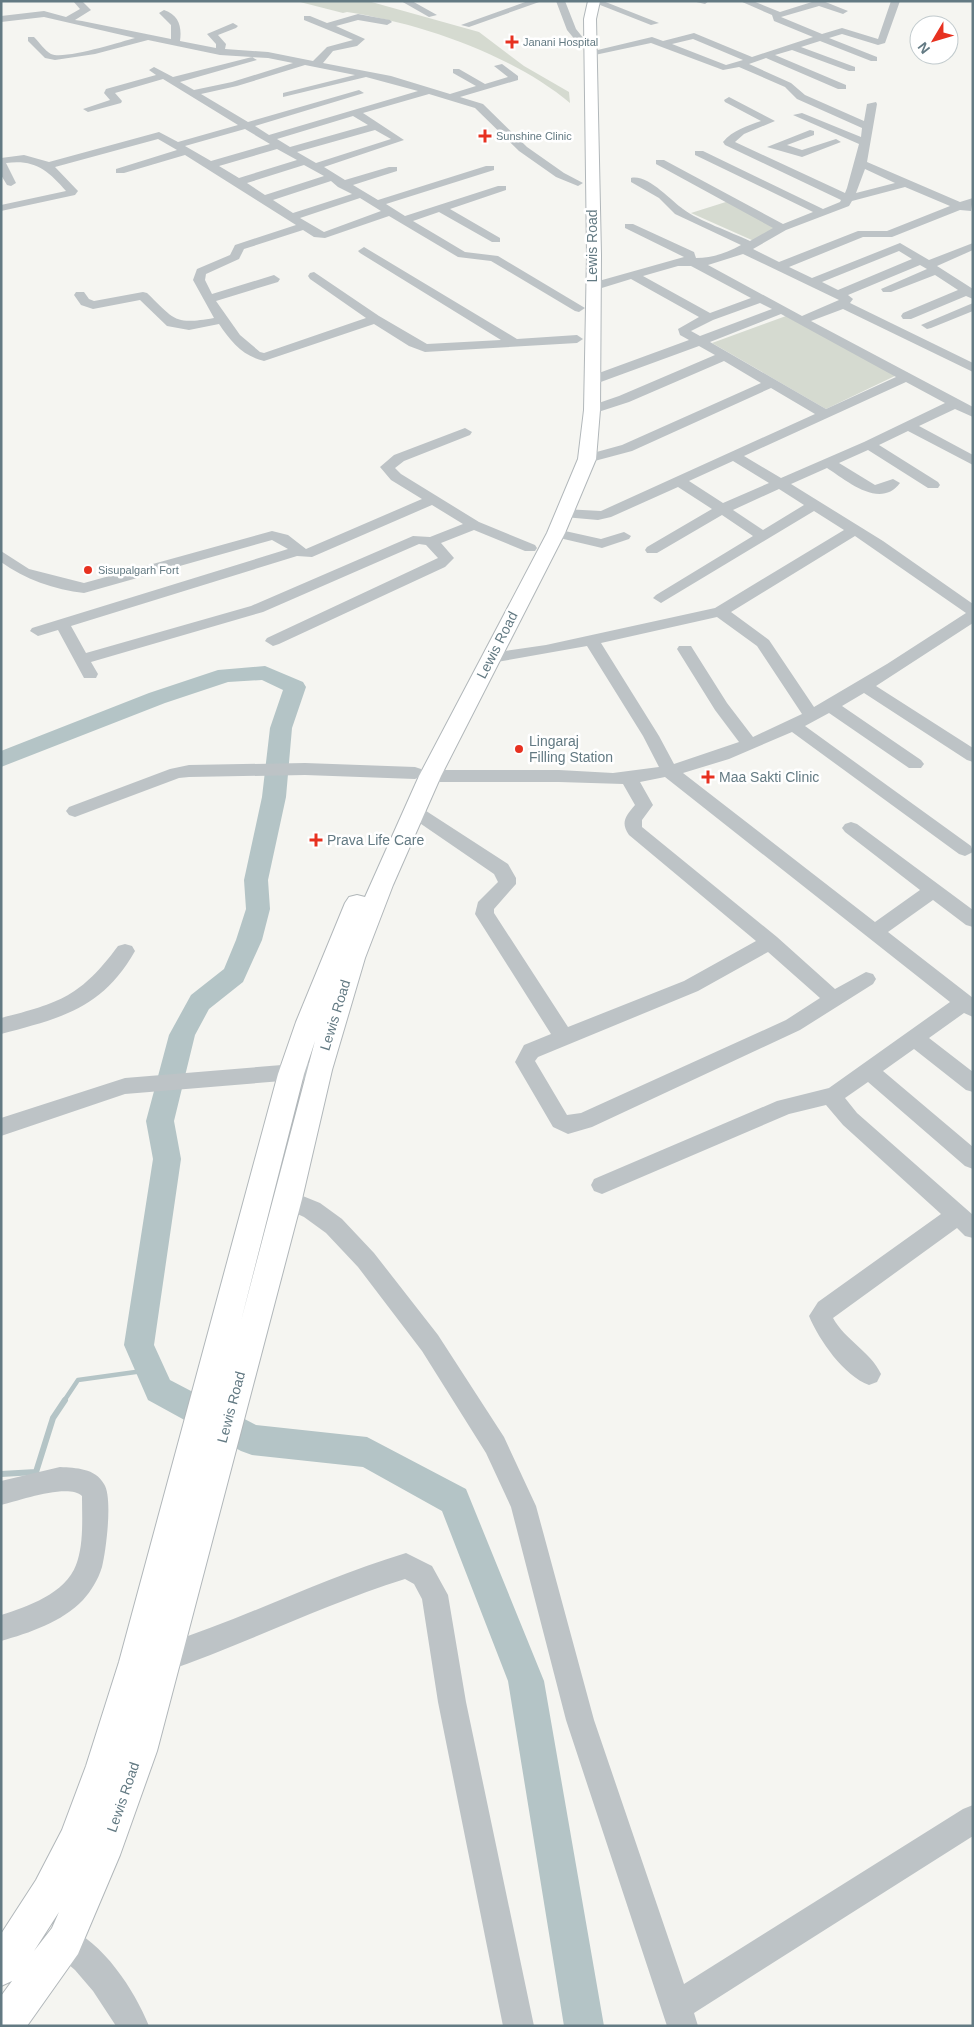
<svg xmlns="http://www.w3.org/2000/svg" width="974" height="2027" viewBox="0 0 974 2027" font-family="Helvetica,sans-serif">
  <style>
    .green { fill: #d5dad0 }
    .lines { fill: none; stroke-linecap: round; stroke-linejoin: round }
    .stream-far1 { stroke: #b4c4c6; stroke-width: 4.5 }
    .stream { stroke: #b4c4c6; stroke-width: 6 }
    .river { fill: #b4c4c6; fill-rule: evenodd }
    .major-casing { stroke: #b1b7ba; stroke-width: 2 }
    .minor { fill: #bdc3c6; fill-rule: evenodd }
    .major { fill: #fff; fill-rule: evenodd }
    .poi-dot { fill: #e73120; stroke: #fff; stroke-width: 2 }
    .labels { text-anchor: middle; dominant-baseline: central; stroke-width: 5; stroke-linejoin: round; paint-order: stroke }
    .far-poi-label { font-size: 11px; fill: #637a83; stroke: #fff; text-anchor: start }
    .street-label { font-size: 14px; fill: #637a83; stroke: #fff }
    .poi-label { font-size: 14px; fill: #637a83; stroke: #fff; text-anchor: start }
  </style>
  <rect width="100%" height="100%" fill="#f5f5f1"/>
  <path class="green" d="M296 1H368L479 32 524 66 569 92 570 103C513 55 420 23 347 12L343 13Z
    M729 201 780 227 754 241 691 213Z
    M786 316 897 375 826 409 712 343Z"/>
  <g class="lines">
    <path class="stream-far1" d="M64 1401 78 1380 150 1370"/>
    <path class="stream" d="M1 1474 36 1472 53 1418 65 1400"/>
    <path class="river" d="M265 666 303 682 306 687 292 728 286 797 268 880 270 909 262 940 243 982 209 1009 195 1035 174 1121 181 1159 154 1345 170 1380 256 1425 367 1437 466 1489 544 1681 604 2026H564L508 1681 442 1511 363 1467 252 1455 241 1451 148 1400 124 1345 153 1159 146 1121 169 1035 191 995 224 969 236 940 246 909 244 880 262 797 270 728 283 690 262 680 228 682 165 703 1 767V751L149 693 218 670Z"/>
    <defs>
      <path id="major" d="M588 1H600L596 19 601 255 600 410 596 459 565 533 441 776 393 885 365 958 332 1070 302 1199 157 1751 120 1855 78 1954 27 2026H1V1996L12 1981 1 1986V1934L36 1880 62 1830 86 1766 119 1662 278 1074 296 1022 345 903 349 897 357 895 365 897 419 776 547 533 578 459 584 410 587 255 584 19ZM315 1041 241 1321 304 1074ZM59 1912 52 1928 34 1951Z"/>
    </defs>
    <use href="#major" class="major-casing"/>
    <path class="minor" d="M73 1H82L91 10 75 20 82 21 171 39V25L159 13 164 10C179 15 182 27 180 41L216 48V44L207 34 233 23 238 26 236 28 218 35 226 44 225 49 268 52 313 61 327 47 353 40 304 20V16H310L327 23 358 14 390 20 392 22 387 25 358 20 336 26 365 39 357 46 333 51 323 63 391 76 450 94 476 86 453 73V69H459L485 84 508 77 494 66 502 64 518 76V80L460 97 483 104 527 147 564 173 583 183 578 186 556 177 519 151 475 108 429 94 363 113 404 140 324 167 345 180 389 167H397V171L353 185 378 200 486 166H494V170L386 204 405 216 498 186H506V190L450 209 500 238V242H492L439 212 413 221 465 252 498 256 585 308 579 312 575 311 491 261 458 257 389 216 325 238 314 237 303 230 244 249 239 259 206 274 205 280 212 294 274 275 280 279 278 282 216 301 240 335 260 352 264 353 366 318 310 279 308 276 310 273 314 272 379 316 427 344 501 340 360 253 358 251 364 247 517 339 577 335 583 339 577 343 425 352 409 346 374 324 264 361C243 356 231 342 219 324L189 330 167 326 140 300 93 309 81 305 74 295 76 292H84L89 299 94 301 143 292 147 293C175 320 174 325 214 318L193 280 197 269 230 255 235 245 296 225 185 155 124 173H116V169L177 150 158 139 55 167 78 191 75 195 1 211V205L66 191C48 170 34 159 6 163L16 183 11 186 7 185 1 175V158L24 155 49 162 159 132 178 142 238 125 163 79 115 93 122 101 121 103 88 112 83 109 110 100 104 93 106 89 156 75 149 70 154 67 173 77 252 57 257 60 180 82 194 90 232 82 293 63 268 58 220 55 148 40 95 54 55 60 45 58 28 41V37H34C39 42 45 51 51 54 64 60 120 42 135 38L44 17 1 22V16L44 11 66 17 80 9ZM305 65 355 75 283 93V97L366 77 418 91 269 135 255 126 364 93 359 90 248 122 201 94 237 86ZM353 116 368 125 290 147 277 139ZM245 129 270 144 211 161 185 146ZM375 130 391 139 316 163 297 152ZM277 149 297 160 239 178 219 166ZM304 165 324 176 265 195 247 183ZM331 181 338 187 352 194 293 213 273 200ZM360 198 381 211 324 232 300 218Z
      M401 1H412L437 15 429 17Z
      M528 1H542L469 27 461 25Z
      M556 1H565L576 29 584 39 582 41H576L567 30Z
      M590 1H603L659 23 651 25Z
      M692 1H709L705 4Z
      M740 1H753L780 12 815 1H823L848 11 843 14 819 6 781 17 822 34 842 28 878 39 891 1H900L885 43 878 45 842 34 829 38 877 57V61H871L820 41 801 47 855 67V71H849L792 50 775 55 846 85V89H838L766 58 749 64 791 83 805 95 864 121 867 104 876 102 877 104 867 162 960 202 973 198 971 211 960 210 892 237H863L789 267 812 278 900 243 929 260 973 243V250L937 266 973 289V299L966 296 911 319H903L901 316 903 313 958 290 935 275 891 292H883L881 289 927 269 920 265 848 295 853 299 850 303 973 363V372L843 309 811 321 973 407V417L955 409 919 426 973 455V465L908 431 879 445 938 482 940 485 938 488H928L868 450 839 463 875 485 893 479 900 483C880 510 846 480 827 468L791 484 883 541 973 604V623L876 686 973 748V762L967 760 864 693 842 706 921 760 924 764 921 768H909L829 713 805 726 971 846 973 852 965 856 959 854 792 732 729 759 683 773 875 922 920 890 845 832 842 828 845 824 851 822 857 824 973 910V927L966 925 933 900 888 932 973 998V1017L964 1013 929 1038 973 1072V1092L966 1090 914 1049 883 1071 973 1147V1169L965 1166 868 1082 845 1098 857 1113 973 1215V1238L965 1236 957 1228 833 1318C845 1340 871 1352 881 1374L877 1382 869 1385C844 1376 819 1340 809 1316L818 1302 941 1214 843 1125 826 1105 789 1114 602 1194 594 1191 591 1185 594 1179 777 1101 829 1088 950 1002 665 777 640 782 653 805 642 820V827L777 937 835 989 866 972 873 974 876 979 873 984 800 1030 592 1127 568 1134 553 1127 515 1062 524 1045 551 1034 475 914 478 902 498 882 494 874 408 815 405 811 408 807 414 805 420 807 508 864 516 878V884L494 909V913L568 1027 684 981 756 941 629 835C620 822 626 816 635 805L623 784 559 782H430L424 780 422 776 415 779 305 775 189 777 179 778 75 817 69 815 66 811 69 807 170 769 189 765 305 763 415 767 421 769 423 773 430 770H559L613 773 659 767 643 736 587 646 491 663 485 662 483 658 485 654 491 653 546 645 715 608 844 530 814 511 661 603 653 598 656 595 753 536 722 515 657 553H647L645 550 647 547 712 509 678 487 611 517 598 520 564 517 557 513 564 509 601 511 815 414 771 388 632 451 587 463 580 459 582 456 622 445 761 383 724 361 629 402 592 414 585 410 587 407 619 396 715 355 699 346 598 383H588L586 380 588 377 689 340 680 335 678 329 699 317 631 279 592 291 588 290 586 287 588 284 684 257 625 228V224H633L694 252 696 258C712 258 727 253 741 245L675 214 659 198 631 182V178C648 174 671 201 683 209 699 221 731 232 750 241L773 228 656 164V160H664L783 224 813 212 695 155V151H703L823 209 840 202 841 200 725 145 723 142C733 130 747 126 761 121L725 102 724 100 729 97 775 121 744 134 735 142 845 193 847 188 859 144 793 115 802 113 861 137 862 128 797 99 785 87 739 67 723 70 651 43 590 56 585 53 652 37 663 41 694 33 752 57 813 37 774 21 772 15ZM693 39 743 60 726 65 672 44ZM865 169 895 183 856 193ZM905 187 950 206 887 231H858L779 262 753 249 786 230 849 206 852 201ZM899 251 912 259 838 290 822 282ZM743 254 839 300 802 316 708 265ZM678 266H691L751 298 710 313 643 276ZM760 303 772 309 700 336 691 331 713 320ZM781 314 896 377 826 409 710 342ZM906 382 945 403 864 442 781 478 744 456ZM733 461 769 483 723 503 689 481ZM779 489 804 505 763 530 733 510ZM855 536 966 613 887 664 814 707 769 640 731 612ZM717 617 757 646 802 714 753 737 727 703 691 646H679L677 649 715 710 739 742 674 764 659 736 601 643ZM768 952 820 998 786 1020 581 1113 567 1115 535 1061 538 1057 698 991Z
      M810 130 814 131V135L787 145 802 150 836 139 841 142 802 157 767 147Z
      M973 303V311L931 328 927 329 921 325Z
      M465 428 472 432 470 435 404 461 395 468 401 474 479 522 535 545 537 548 535 551H525L474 530 441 543 454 558 445 567 279 644 273 646 265 641 267 638 438 558 426 545 419 544 263 612 91 662 98 674 96 678H84L58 630 38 636 30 631 32 628 288 549 272 540 84 593C55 590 24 579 1 562V551L29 569 84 583 272 531 288 535 306 549 422 499 391 480 380 467 394 455ZM432 505 463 524 430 537 413 536 251 606 86 653 71 626 297 556 312 557Z
      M556 529 601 539 624 532 631 536 629 539 602 548 551 536 549 533 551 530Z
      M125 944 132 946 135 951C102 1009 61 1018 1 1034V1018C60 1003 81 996 118 946Z
      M319 1062 326 1064 329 1070 326 1076 319 1078 125 1094 1 1136V1118L125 1078Z
      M288 1190 320 1203 342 1219 374 1253 438 1335 504 1437 536 1506 594 1720 684 1984 963 1809 973 1805V1836L694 2013 698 2026H667L566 1720 511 1507 486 1453 422 1351 358 1267 326 1233 304 1217 280 1206 277 1199 280 1192Z
      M60 1467C76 1468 95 1468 104 1484 113 1497 106 1551 102 1567 98 1580 91 1591 83 1600 62 1622 29 1633 1 1641V1615C27 1607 66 1593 76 1565 84 1545 82 1517 82 1496 68 1483 19 1501 1 1505V1481Z
      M406 1553 432 1566 448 1595 466 1702 534 2026H503L438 1702 422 1599 414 1584 405 1579C322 1605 246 1644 164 1672L154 1668 150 1658 154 1648 164 1644C246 1618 323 1578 406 1553Z
      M65 1926C103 1942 134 1989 149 2026H116L93 1991 75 1970 54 1952 50 1941 54 1930Z"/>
    <use href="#major" class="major"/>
  </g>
  <g class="poi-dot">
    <path d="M509.5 34.5h5v5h5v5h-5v5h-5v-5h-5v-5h5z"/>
    <path d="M482.5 128.5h5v5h5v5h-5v5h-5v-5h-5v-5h5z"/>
    <circle cx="88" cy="570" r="5"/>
    <circle cx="519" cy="749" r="5"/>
    <path d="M705.5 769.5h5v5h5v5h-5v5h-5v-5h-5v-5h5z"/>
    <path d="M313.5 832.5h5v5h5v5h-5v5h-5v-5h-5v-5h5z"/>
  </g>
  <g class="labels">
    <g class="far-poi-label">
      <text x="523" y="42">Janani Hospital</text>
      <text x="496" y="136">Sunshine Clinic</text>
      <text x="98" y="570">Sisupalgarh Fort</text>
    </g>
    <g class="street-label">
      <text transform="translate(592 246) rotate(-90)">Lewis Road</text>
      <text transform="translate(497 645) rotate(-63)">Lewis Road</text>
      <text transform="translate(335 1015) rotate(-73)">Lewis Road</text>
      <text transform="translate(231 1407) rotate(-75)">Lewis Road</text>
      <text transform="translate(123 1797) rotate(-71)">Lewis Road</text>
    </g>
    <g class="poi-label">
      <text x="529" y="741">Lingaraj<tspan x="529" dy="16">Filling Station</tspan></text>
      <text x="719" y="777">Maa Sakti Clinic</text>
      <text x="327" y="840">Prava Life Care</text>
    </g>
  </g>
  <rect width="974" height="2027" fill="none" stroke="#637a83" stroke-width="5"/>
  <g transform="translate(934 40) rotate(232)"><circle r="24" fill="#ffffff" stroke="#c1cacd"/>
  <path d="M0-4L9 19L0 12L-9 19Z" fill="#e73120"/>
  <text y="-8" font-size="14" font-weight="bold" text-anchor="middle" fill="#637a83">N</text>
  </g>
</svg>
